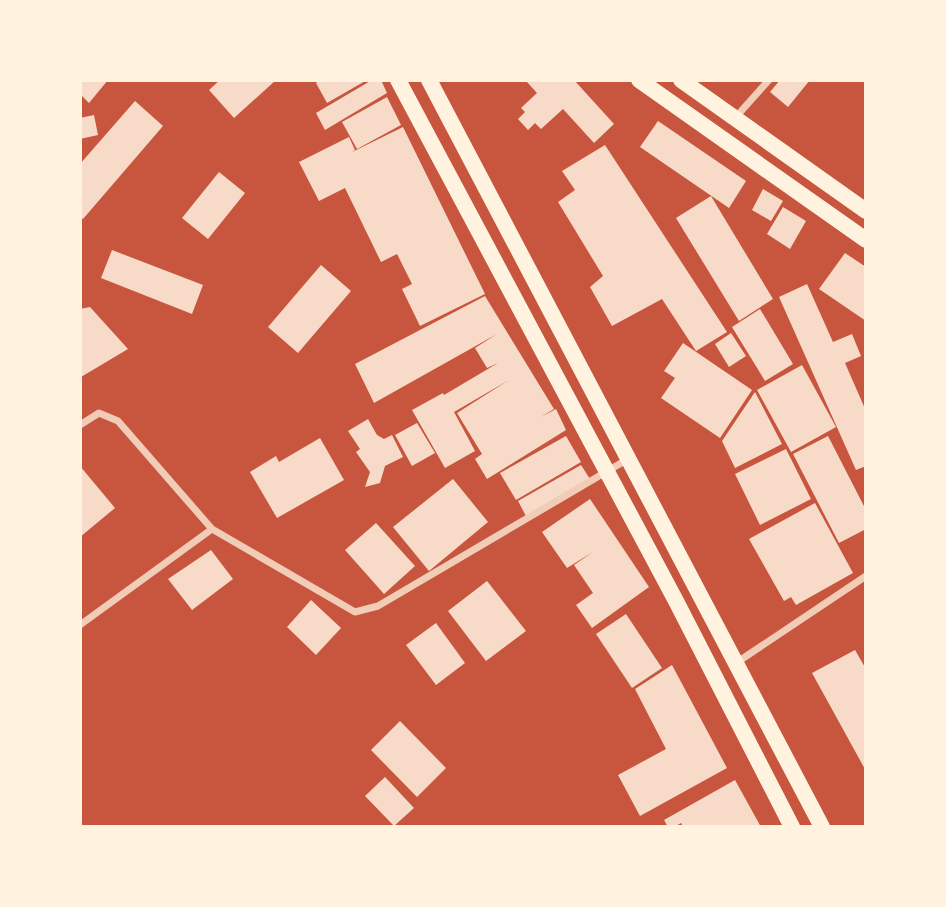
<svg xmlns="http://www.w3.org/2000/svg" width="946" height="907" viewBox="0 0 946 907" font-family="'Exo 2',sans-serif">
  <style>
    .building { fill: #f7dbc8 }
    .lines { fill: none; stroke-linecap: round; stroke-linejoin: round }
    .minor { stroke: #f1ccb7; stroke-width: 7 }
    .trunk { stroke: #fff3e0; stroke-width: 16 }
  </style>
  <rect width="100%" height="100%" fill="#c8553d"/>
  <path class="building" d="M80 80H108L89 103 80 94Z
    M220 80H276L234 118 209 90Z
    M320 80H367L327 103 316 83Z
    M372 80H381L387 93 325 130 316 113Z
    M530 80H574L614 124 594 143 563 109 541 129 535 123 528 130 518 119 525 112 521 108 537 93 527 82Z
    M780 80H810L788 107 770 92Z
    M387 97 401 125 357 149 342 122Z
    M135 101 163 126 83 219 80 217V164Z
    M94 115 98 135 80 139V118Z
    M658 121 746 181 729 208 640 147Z
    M403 127 485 294 420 326 402 289 412 284 397 254 381 262 345 188 319 201 299 162 349 137 355 150 352 152Z
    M605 145 727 332 696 351 662 299 612 326 590 287 603 276 558 202 575 190 562 171Z
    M219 172 245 193 208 239 182 218Z
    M763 189 783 201 771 221 752 210Z
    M711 196 773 299 739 321 676 218Z
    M783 207 806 221 790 249 767 234Z
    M112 250 203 285 192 314 101 278Z
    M845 253 866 267V321L819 289Z
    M321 265 351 291 298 353 268 327Z
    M807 284 833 342 852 334 861 356 845 363 866 411V466L856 470 779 297Z
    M485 296 554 409 541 417 556 409 566 430 487 479 475 459 482 454 457 413 509 380 454 412 475 451 445 468 412 410 443 393 444 395 498 363 487 368 475 348 497 334 374 403 355 364Z
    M90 307 128 349 81 377 80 309Z
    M760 309 793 364 765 381 732 327Z
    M731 333 746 356 729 367 715 344Z
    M683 343 752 390 720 438 661 398 675 378 664 371Z
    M802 365 836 427 791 452 757 390Z
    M755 392 782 444 735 468 722 441Z
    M368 419 377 435 384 439 392 435 403 457 385 466 380 483 365 487 370 472 356 452 360 449 348 431Z
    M417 423 435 453 412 466 395 435Z
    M566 436 581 462 516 500 500 473Z
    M828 436 866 510V529L839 543 793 454Z
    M320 438 344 480 277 518 250 472 276 456 279 462Z
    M786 449 811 499 760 525 735 474Z
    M581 465 590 479 526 516 518 501Z
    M80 466 115 508 80 537Z
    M453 479 488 522 429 571 393 527Z
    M590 499 649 587 592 628 576 605 593 593 574 565 593 552 567 568 542 532Z
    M815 503 853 573 796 605 791 597 784 601 749 539Z
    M376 523 415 566 384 594 345 550Z
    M211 550 233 579 192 610 168 579Z
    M487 581 526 631 486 661 448 611Z
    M311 600 341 628 316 655 287 627Z
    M626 614 662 668 632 688 596 634Z
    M436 623 465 663 436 685 406 645Z
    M855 650 866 669V771L812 673Z
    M672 665 727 768 640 816 618 775 666 749 635 689Z
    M400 721 446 768 417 797 371 750Z
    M385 777 414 808 394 826 365 796Z
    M735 780 761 827H683L681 823 674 827H668L664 820Z"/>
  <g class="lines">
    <path class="minor" d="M735 118 769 80
      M80 425 99 413 118 421 212 529 355 612 378 606 628 459
      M80 625 212 529
      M736 663 866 576"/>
    <path class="trunk" d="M398 80 676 601 792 827
      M429 80 822 827
      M639 80 866 240
      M681 80 866 211"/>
  </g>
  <rect width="946" height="907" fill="none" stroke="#fff3e0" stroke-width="164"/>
</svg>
